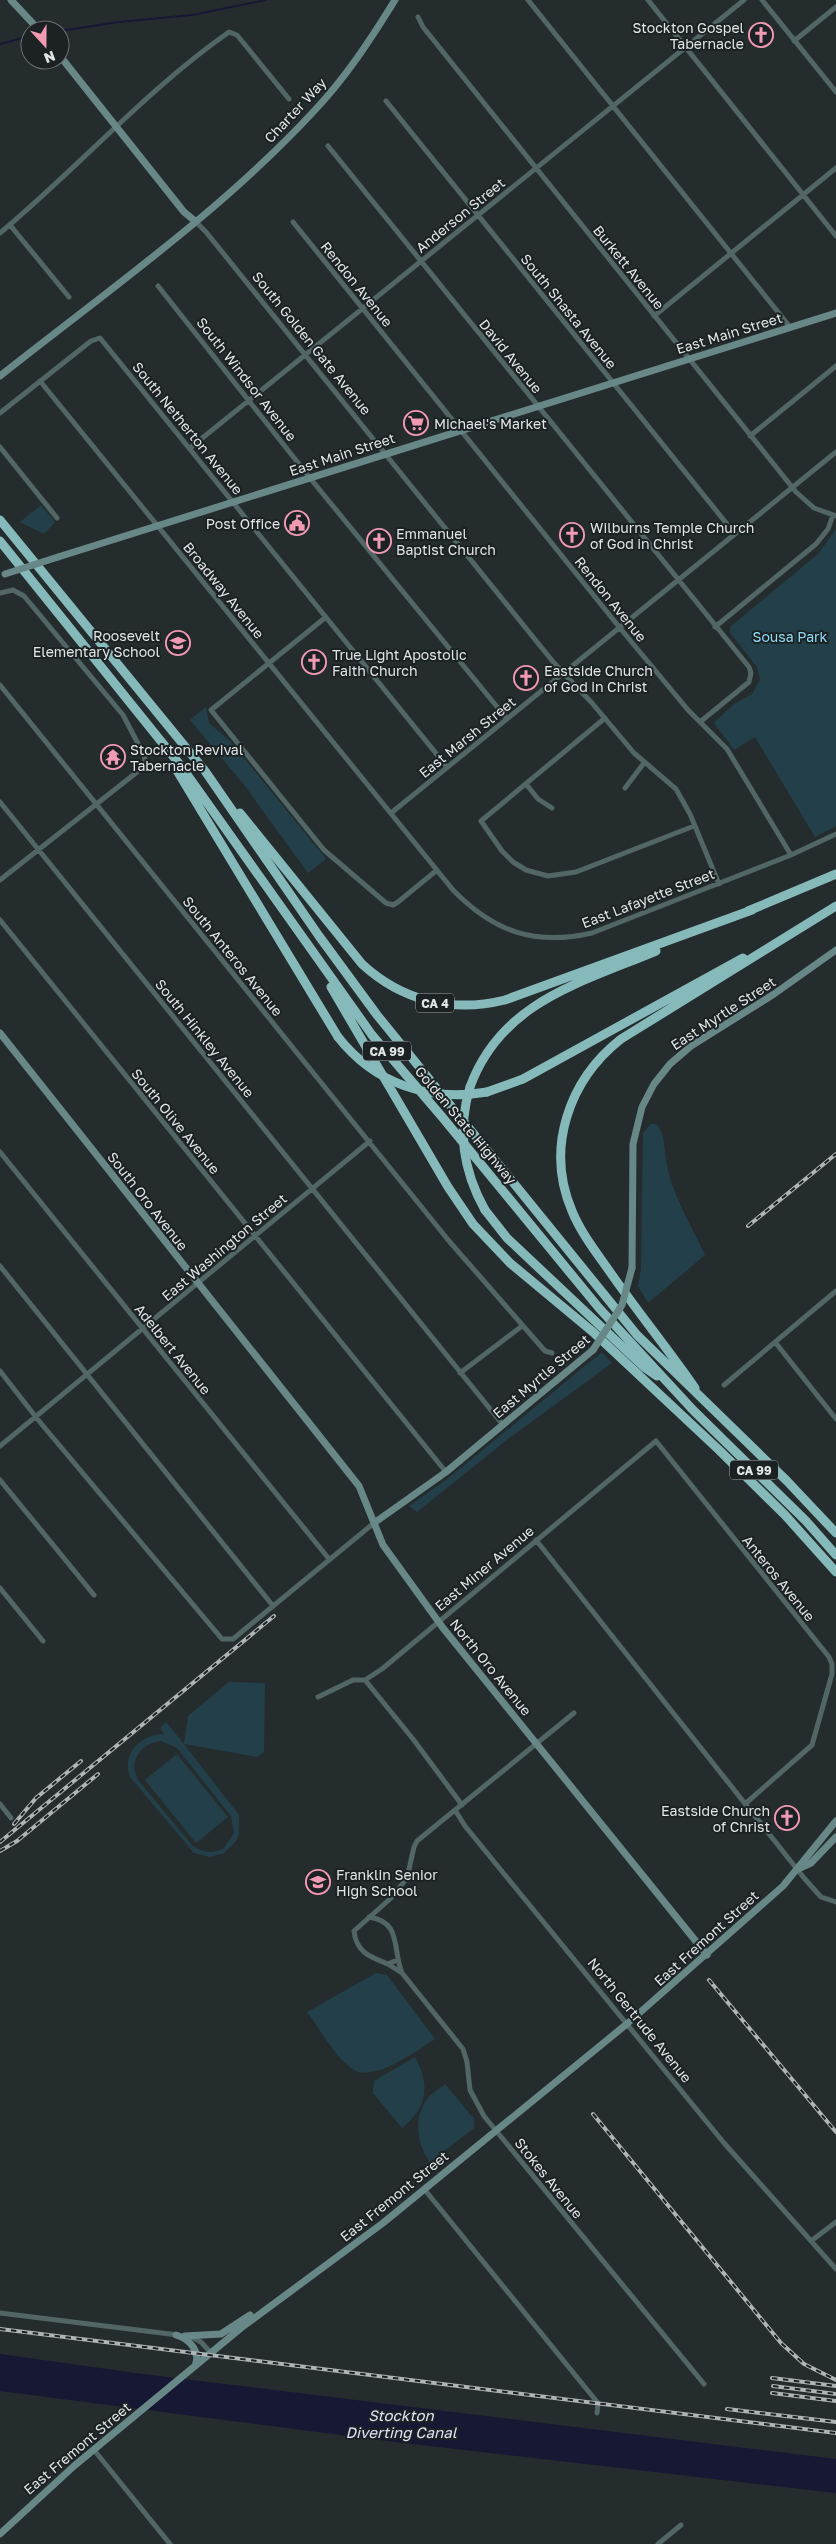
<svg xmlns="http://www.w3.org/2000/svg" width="836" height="2544" viewBox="0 0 836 2544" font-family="'Golos Text',sans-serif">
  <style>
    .green { fill: #23404a; fill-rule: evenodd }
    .water { fill: #161834 }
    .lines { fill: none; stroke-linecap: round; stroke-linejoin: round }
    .stream { stroke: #161834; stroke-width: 2 }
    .street { stroke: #526666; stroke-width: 5 }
    .secondary { stroke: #688888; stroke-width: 7 }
    .highway { stroke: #86b9b9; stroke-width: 9 }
    .rail-casing { stroke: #afb4b6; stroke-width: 4 }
    .rail { stroke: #1c2224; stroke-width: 2; stroke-dasharray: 5.5; stroke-linecap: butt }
    .secondary-bridge { stroke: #688888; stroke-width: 7 }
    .highway-bridge { stroke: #86b9b9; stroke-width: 9 }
    .labels { text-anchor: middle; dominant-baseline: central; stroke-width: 4; stroke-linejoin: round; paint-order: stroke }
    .shield { fill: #1c2224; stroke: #a6aaac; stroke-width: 1 }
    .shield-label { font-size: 12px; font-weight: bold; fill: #e1e5e7 }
    .poi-label { font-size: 14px; fill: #e1e5e7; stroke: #1c2224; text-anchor: start }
    .street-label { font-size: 14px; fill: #e1e5e7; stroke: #1c2224 }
    .park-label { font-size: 14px; fill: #90dcf7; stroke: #1c2224 }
    .water-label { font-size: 15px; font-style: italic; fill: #dee2fb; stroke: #1c2224 }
  </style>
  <rect width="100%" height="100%" fill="#252c2e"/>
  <path class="green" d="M41 505 55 522 44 534 20 522Z
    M836 529V826L815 837 755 737 734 750 714 723 734 704 752 694 760 680 757 667 730 633V627L818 554Z
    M206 707 209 723 231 742 326 859 308 873 245 786 190 720Z
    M651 1124H656C666 1135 664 1151 667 1165 672 1195 692 1226 705 1255L648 1303 638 1286 641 1269 643 1133Z
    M602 1352 612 1363 508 1439 417 1512 409 1506 446 1480Z
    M229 1682 265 1683 264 1752 257 1757 184 1744 239 1815V1834L236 1841 224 1853 210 1857 194 1853 130 1777C121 1753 142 1734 164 1734L160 1728 166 1722 184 1744 188 1716ZM161 1741 177 1748 231 1816 234 1833 223 1849C212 1854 202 1853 192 1845L138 1780C128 1761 141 1743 161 1741Z
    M177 1754 228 1817 196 1843 145 1780Z
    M376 1973 387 1975 435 2039C418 2050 375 2082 354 2070 335 2058 321 2030 307 2012Z
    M415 2057C431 2086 427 2108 402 2128L373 2093 374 2081Z
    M445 2084 474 2119V2128L430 2162C417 2145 413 2118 427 2099 431 2093 440 2089 445 2084Z"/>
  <path class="water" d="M0 2354 143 2374 836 2459V2493L395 2442 0 2391Z"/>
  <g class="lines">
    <path class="stream" d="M60 31 119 22 192 15 266 0
      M0 44 30 36"/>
    <path class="street" d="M528 0 790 327
      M648 0 836 236
      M762 0 836 92
      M418 17 423 27 796 492 814 508 836 516
      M794 41 836 7
      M386 101 735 534
      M328 146 749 667 751 673 749 682 700 722
      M195 221 206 232 554 663 592 703 634 753 676 789 690 814 719 884
      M293 222 620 628 688 710 727 749 791 855
      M10 225 69 297
      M0 233C78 168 146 90 229 32L237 35 289 99
      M158 286 310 478 507 719
      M654 316 836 168
      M40 381 453 890C494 932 535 946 592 933L791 855 836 834
      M0 413 91 341 100 338 447 767
      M750 436 836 366
      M0 447 57 518
      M190 448 744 0
      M0 593 13 590 24 596 123 715 144 755 146 765 0 880
      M326 617 211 710 324 850 386 903 393 905 398 902 437 870
      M715 627 816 544 828 529 833 515
      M0 685 449 1241 545 1351 552 1353
      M605 718 481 821 502 851 513 862 526 870 548 876 576 872 694 826
      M526 784 538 799 552 808
      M625 788 644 763
      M0 802 503 1425
      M391 813 836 452
      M0 920 446 1472
      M0 1152 329 1559
      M0 1266 273 1606
      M775 1342 836 1419
      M0 1371 39 1421 222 1639H233L374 1523
      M460 1373 522 1326
      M724 1385 836 1291
      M0 1446 370 1141
      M0 1480 94 1595
      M536 1540 804 1878 821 1897 836 1902
      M0 1588 43 1641
      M365 1680 413 1739 462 1805
      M318 1697 353 1680H365L382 1669 656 1441 829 1657 832 1664V1674L812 1745 745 1804
      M0 1804 11 1818
      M455 1810 465 1826 724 2143 836 2269
      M369 1917C402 1922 392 1948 402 1973L463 2049 467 2062 470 2090 484 2116 704 2384
      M397 1960 388 1964C370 1957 356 1952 354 1931L391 1898 407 1878 414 1847 417 1841 574 1713
      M388 1964 402 1973
      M425 2190 584 2386 598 2403 597 2413
      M811 2241 836 2222
      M0 2313 178 2335
      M191 2337 201 2342 211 2353
      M94 2450 170 2544
      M658 2544 681 2525"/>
    <path class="secondary" d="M11 0 39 30
      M60 56 184 212 195 221
      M0 376C107 291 222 211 315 110 346 77 371 39 395 0
      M58 557 836 313
      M0 1033 359 1486 383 1545 443 1628 707 1955
      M632 1268 633 1144 642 1107 654 1084 670 1064 691 1046 774 994 836 950
      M374 1523 446 1472 593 1350
      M798 1869 811 1863 836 1837
      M176 2335C190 2339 201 2352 195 2366
      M185 2336 221 2334 250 2315
      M0 2534 74 2466 241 2328 383 2223 628 2023 783 1886 836 1821"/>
    <path class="highway" d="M0 520 205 771 319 936 377 1015 637 1335 787 1481 836 1533
      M0 541 181 766 372 1035 443 1118 599 1308 693 1410 806 1521 836 1555
      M176 769 338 1037
      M240 813 362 964C402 1001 452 1013 505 1000L752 910
      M748 911 836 874
      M331 987 448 1187 473 1224 510 1263 593 1332 719 1450 785 1515 836 1572
      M470 1087C501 1002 580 983 656 951
      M487 1092 523 1079 743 958
      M485 1210 507 1238 644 1367 657 1376
      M695 1388C668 1349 637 1311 610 1272 596 1252 581 1233 572 1211 545 1148 569 1080 621 1039L836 906"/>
    <defs>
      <path id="rail" d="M748 1226 836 1154
        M14 1824 36 1798 81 1761
        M0 1842 274 1616
        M0 1851 17 1841 98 1774
        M709 1980 836 2132
        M593 2114 781 2343 804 2364 836 2380
        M0 2329 836 2433
        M772 2378 836 2386
        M773 2386 836 2394
        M772 2393 836 2401
        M727 2409 836 2422"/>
    </defs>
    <use href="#rail" class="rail-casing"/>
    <use href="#rail" class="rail"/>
    <path class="secondary-bridge" d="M5 574 58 557
      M593 1350 622 1305 632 1268"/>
    <path class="highway-bridge" d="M338 1037C375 1084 429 1102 487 1092
      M470 1087C457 1130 463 1171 485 1210"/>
  </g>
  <defs>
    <symbol id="church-ring" viewBox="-11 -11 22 22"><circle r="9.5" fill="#1c2224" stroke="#f19ab3" stroke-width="1.5"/><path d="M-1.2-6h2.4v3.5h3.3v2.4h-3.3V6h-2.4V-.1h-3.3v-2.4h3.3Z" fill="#f19ab3"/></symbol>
    <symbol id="supermarket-ring" viewBox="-11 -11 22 22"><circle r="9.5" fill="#1c2224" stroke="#f19ab3" stroke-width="1.5"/><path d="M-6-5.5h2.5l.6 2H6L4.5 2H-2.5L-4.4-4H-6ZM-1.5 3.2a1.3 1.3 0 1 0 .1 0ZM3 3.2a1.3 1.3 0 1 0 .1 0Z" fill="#f19ab3"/></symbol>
    <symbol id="civic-ring" viewBox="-11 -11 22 22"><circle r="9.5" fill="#1c2224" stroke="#f19ab3" stroke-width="1.5"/><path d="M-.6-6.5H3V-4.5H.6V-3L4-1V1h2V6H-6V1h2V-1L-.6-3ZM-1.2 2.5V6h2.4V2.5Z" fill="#f19ab3"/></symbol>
    <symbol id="school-ring" viewBox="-11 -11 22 22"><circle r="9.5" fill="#1c2224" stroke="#f19ab3" stroke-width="1.5"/><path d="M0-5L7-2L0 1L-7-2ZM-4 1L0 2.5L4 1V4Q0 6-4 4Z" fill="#f19ab3"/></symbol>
    <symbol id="temple-ring" viewBox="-11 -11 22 22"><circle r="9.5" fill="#1c2224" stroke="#f19ab3" stroke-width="1.5"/><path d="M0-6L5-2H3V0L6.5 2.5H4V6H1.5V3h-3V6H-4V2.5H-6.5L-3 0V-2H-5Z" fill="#f19ab3"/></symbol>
  </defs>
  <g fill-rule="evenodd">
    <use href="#church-ring" x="747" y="21" width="28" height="28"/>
    <use href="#supermarket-ring" x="402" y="409" width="28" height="28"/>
    <use href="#civic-ring" x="283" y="509" width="28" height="28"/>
    <use href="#church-ring" x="558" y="521" width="28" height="28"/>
    <use href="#church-ring" x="365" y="527" width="28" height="28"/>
    <use href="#school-ring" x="164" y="629" width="28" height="28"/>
    <use href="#church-ring" x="300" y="648" width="28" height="28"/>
    <use href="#church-ring" x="512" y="664" width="28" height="28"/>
    <use href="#temple-ring" x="99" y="743" width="28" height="28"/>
    <use href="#church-ring" x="773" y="1804" width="28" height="28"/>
    <use href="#school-ring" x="304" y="1868" width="28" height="28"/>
  </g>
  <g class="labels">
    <g class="shield">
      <rect x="416" y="993.5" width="38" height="19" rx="4"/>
      <rect x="363" y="1041.5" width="48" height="19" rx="4"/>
      <rect x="730" y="1460.5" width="48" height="19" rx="4"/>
    </g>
    <g class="shield-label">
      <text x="435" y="1003">CA 4</text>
      <text x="387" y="1051">CA 99</text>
      <text x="754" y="1470">CA 99</text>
    </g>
    <g class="poi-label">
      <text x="744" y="27" text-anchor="end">Stockton Gospel<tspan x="744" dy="16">Tabernacle</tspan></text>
      <text x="434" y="423">Michael's Market</text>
      <text x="280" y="523" text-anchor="end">Post Office</text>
      <text x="590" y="527">Wilburns Temple Church<tspan x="590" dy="16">of God in Christ</tspan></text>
      <text x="396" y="533">Emmanuel<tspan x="396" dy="16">Baptist Church</tspan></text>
      <text x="160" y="635" text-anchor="end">Roosevelt<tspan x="160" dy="16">Elementary School</tspan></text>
      <text x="332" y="654">True Light Apostolic<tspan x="332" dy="16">Faith Church</tspan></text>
      <text x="544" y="670">Eastside Church<tspan x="544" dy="16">of God in Christ</tspan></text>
      <text x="130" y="749">Stockton Revival<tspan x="130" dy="16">Tabernacle</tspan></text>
      <text x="770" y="1810" text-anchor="end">Eastside Church<tspan x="770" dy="16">of Christ</tspan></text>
      <text x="336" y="1874">Franklin Senior<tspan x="336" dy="16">High School</tspan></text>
    </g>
    <g class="street-label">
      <text transform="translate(295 110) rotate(-47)">Charter Way</text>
      <text transform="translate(460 215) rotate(-39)">Anderson Street</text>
      <text transform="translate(629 267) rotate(51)">Burkett Avenue</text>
      <text transform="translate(357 284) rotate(51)">Rendon Avenue</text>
      <text transform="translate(569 311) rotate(51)">South Shasta Avenue</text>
      <text transform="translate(729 333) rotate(-17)">East Main Street</text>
      <text transform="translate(312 343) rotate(51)">South Golden Gate Avenue</text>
      <text transform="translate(511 356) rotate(51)">David Avenue</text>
      <text transform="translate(247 379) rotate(52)">South Windsor Avenue</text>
      <text transform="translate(188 428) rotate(51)">South Netherton Avenue</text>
      <text transform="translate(342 454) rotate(-18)">East Main Street</text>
      <text transform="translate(224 590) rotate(51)">Broadway Avenue</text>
      <text transform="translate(611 599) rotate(51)">Rendon Avenue</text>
      <text transform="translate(467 737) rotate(-39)">East Marsh Street</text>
      <text transform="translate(648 898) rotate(-21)">East Lafayette Street</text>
      <text transform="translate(233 956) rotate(51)">South Anteros Avenue</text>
      <text transform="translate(723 1013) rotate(-33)">East Myrtle Street</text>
      <text transform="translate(205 1038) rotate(51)">South Hinkley Avenue</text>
      <text transform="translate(176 1121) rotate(51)">South Olive Avenue</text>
      <text transform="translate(466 1125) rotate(50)">Golden State Highway</text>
      <text transform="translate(148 1201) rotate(52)">South Oro Avenue</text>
      <text transform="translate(224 1247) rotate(-40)">East Washington Street</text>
      <text transform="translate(173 1349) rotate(51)">Adelbert Avenue</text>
      <text transform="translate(541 1376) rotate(-40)">East Myrtle Street</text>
      <text transform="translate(484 1568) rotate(-40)">East Miner Avenue</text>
      <text transform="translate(779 1578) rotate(51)">Anteros Avenue</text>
      <text transform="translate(491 1667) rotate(51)">North Oro Avenue</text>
      <text transform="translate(706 1938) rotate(-42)">East Fremont Street</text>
      <text transform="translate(640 2020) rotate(51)">North Gertrude Avenue</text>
      <text transform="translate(549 2178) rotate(51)">Stokes Avenue</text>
      <text transform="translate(394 2196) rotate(-39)">East Fremont Street</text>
      <text transform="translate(77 2448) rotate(-40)">East Fremont Street</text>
    </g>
    <g class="park-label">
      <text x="790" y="636">Sousa Park</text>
    </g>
    <g class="water-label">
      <text x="401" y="2415">Stockton<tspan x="401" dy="17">Diverting Canal</tspan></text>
    </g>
  </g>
  <g transform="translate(45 45) rotate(159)"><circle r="24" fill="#1c2224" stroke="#6b7072"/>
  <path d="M0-4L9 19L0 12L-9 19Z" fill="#f19ab3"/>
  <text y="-8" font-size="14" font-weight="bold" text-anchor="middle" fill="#e1e5e7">N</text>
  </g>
</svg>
